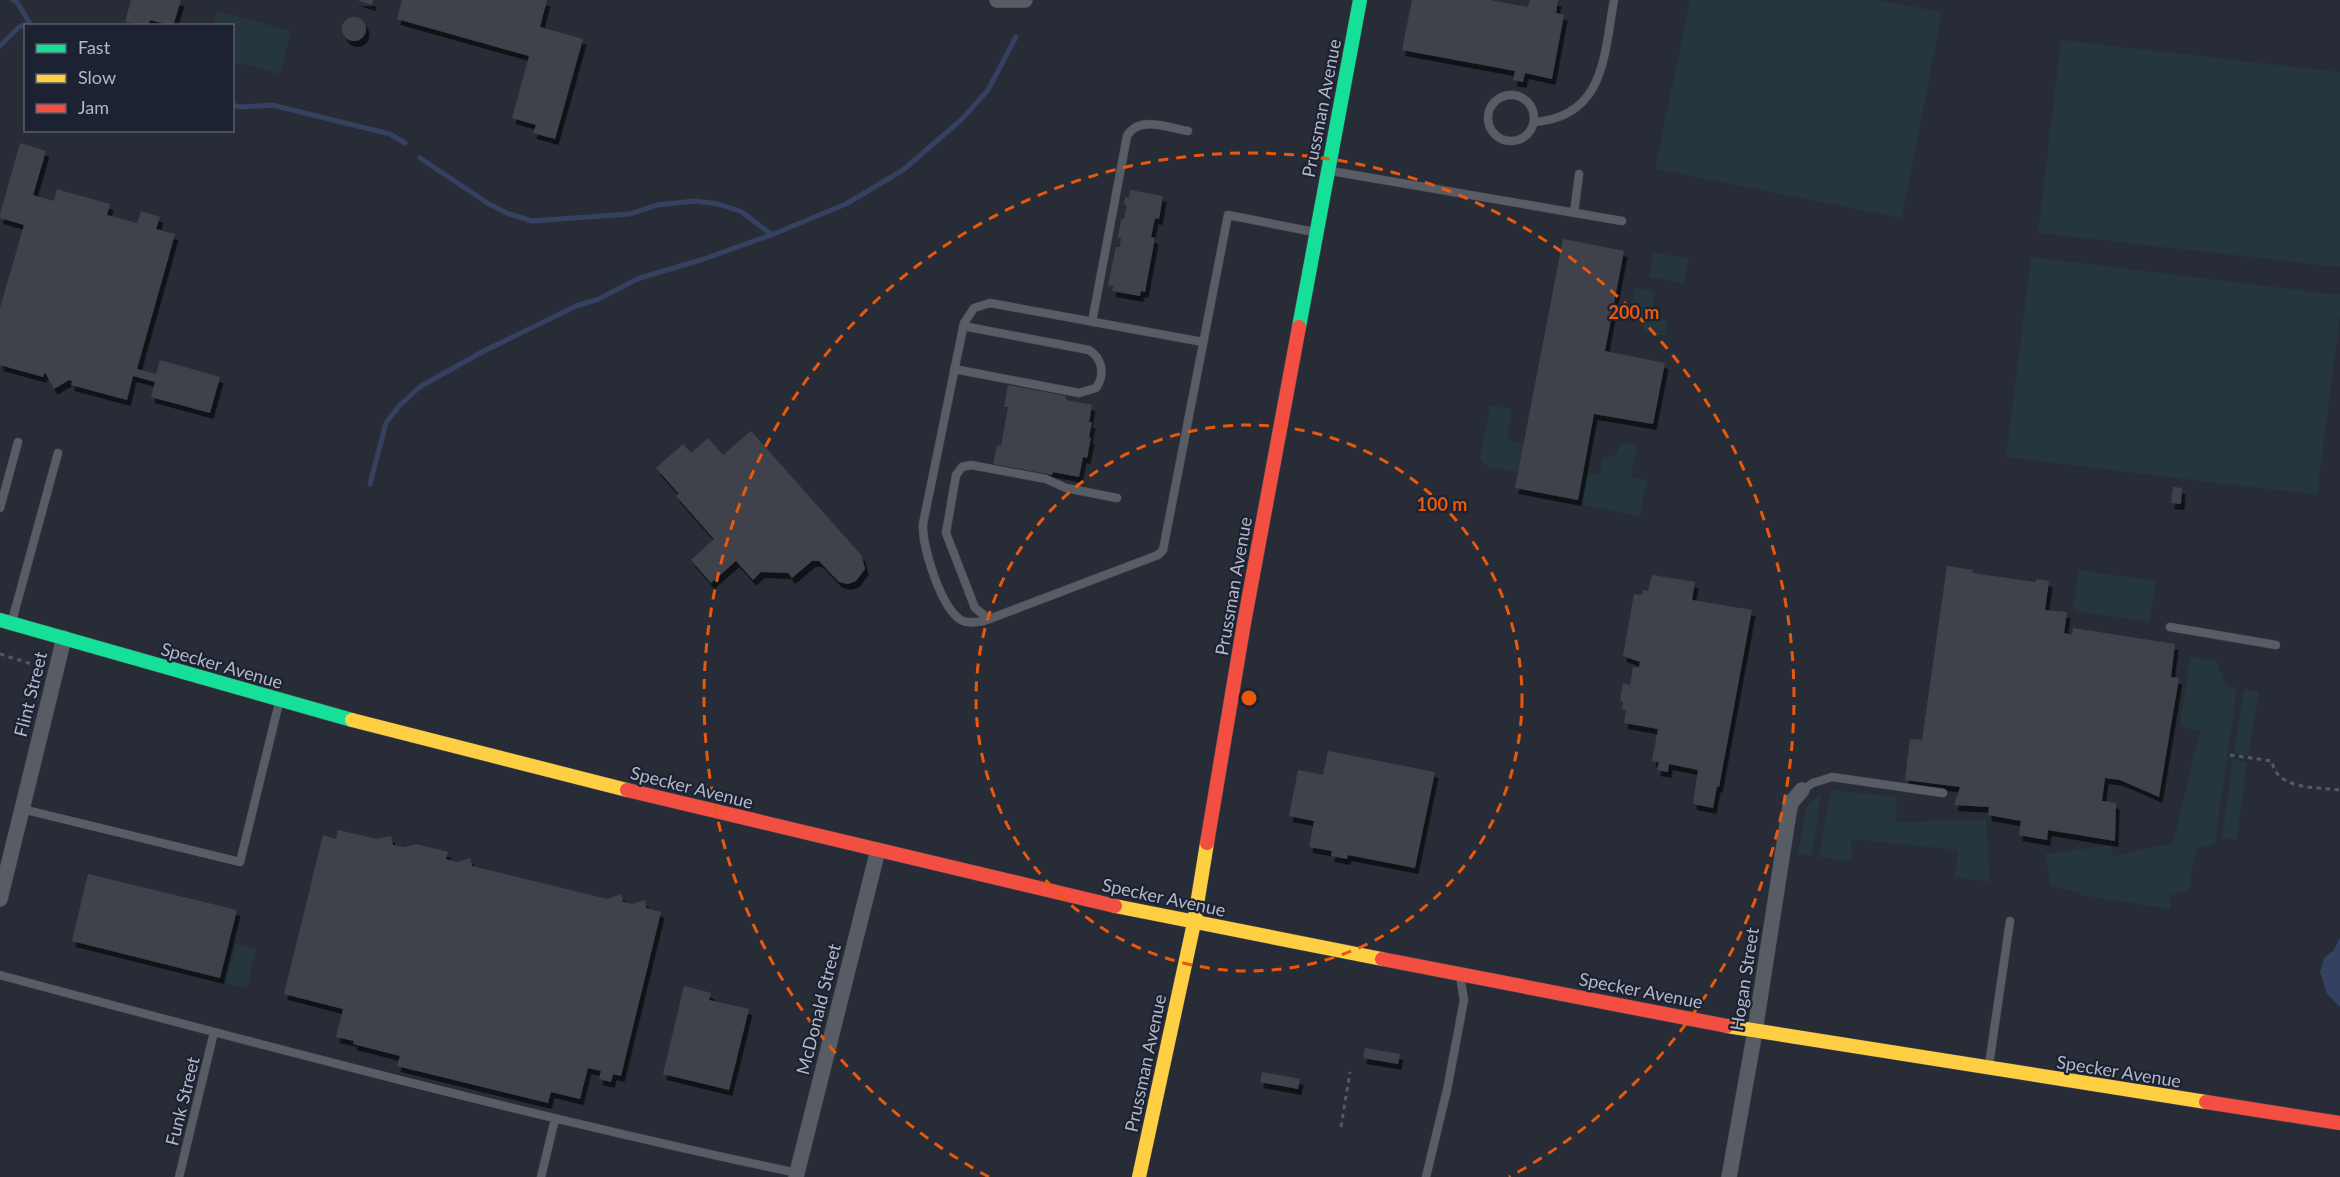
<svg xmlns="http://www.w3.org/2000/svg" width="2340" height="1177" viewBox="0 0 2340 1177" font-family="Lato,sans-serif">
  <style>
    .green { fill: #25363c }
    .water { fill: #354160 }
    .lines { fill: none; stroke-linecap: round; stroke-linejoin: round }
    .stream { stroke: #354160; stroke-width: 5 }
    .building { fill: #3f434c; filter: url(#shadow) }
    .lane-casing { stroke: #44484f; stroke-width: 9 }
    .street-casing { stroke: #44484f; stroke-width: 16 }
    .fast-casing { stroke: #44484f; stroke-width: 15 }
    .slow-casing { stroke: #44484f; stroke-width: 15 }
    .jam-casing { stroke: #44484f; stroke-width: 15 }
    .path { stroke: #545a61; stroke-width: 3; stroke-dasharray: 4.5 4.5; stroke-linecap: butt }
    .lane { stroke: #585c64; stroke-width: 8 }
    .street { stroke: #585c64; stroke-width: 15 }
    .fast { stroke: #16e098; stroke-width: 14 }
    .slow { stroke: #ffcf43; stroke-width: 14 }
    .jam { stroke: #f24e42; stroke-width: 14 }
    .ring { fill: none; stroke: #e8590c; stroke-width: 3; stroke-dasharray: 10 8 }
    .labels { text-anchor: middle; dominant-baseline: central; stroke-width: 4.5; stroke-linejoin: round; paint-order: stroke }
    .street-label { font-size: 18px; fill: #b2b8c8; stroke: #1c2231 }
    .centre { fill: #e8590c; stroke: #1c2231; stroke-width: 3 }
    .ring-label { font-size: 18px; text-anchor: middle; font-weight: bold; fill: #e8590c; stroke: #1c2231; stroke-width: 4.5; stroke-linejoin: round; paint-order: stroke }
  </style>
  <defs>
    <filter id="shadow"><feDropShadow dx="3.5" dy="6" stdDeviation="0" flood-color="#0009"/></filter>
  </defs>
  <rect width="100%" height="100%" fill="#282c36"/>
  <path class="green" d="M1690 0H1879L1942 12 1902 218 1655 169Z
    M217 11 291 31 280 74 233 62 232 26 213 25Z
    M2061 40 2340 72V267L2038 233Z
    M1654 252 1689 259 1684 283 1649 277Z
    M2031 257 2340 295V316L2317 495 2006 457Z
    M1635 288 1655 292 1651 315 1653 317 1668 321 1665 336 1643 332V319L1630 315Z
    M1490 405 1512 409 1507 436 1509 441 1524 444 1518 472 1486 466 1480 458Z
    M1622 442 1637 446 1631 477 1647 480 1640 516 1582 505 1587 473 1599 475 1603 457 1615 455Z
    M2079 570 2156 581 2150 622 2073 611Z
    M2190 657 2216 661 2226 686 2237 688 2215 844 2196 849 2189 890 2169 896 2171 909 2085 896 2050 885 2045 854 2112 845V856L2173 843 2200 731 2180 727Z
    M2244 689 2259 692 2248 755 2234 754Z
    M2233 759 2247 763 2237 838 2234 840 2222 838Z
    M1832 790 1897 797 1896 822 1986 819 1990 882 1954 877 1958 850 1851 839 1852 862 1819 857 1830 794Z
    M1821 793 1812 856 1798 853 1806 809 1809 804Z
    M236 944 256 949 247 988 225 983Z"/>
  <path class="water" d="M2340 937V1007L2327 994 2320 972 2324 958 2334 950Z"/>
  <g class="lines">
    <path class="stream" d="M13 0 17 2 31 25
      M0 46 19 27 29 23
      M232 105 241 107 272 105 390 134 405 143
      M420 158 489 204 509 214 532 221 630 214 657 205 695 201 718 204 742 212 772 235
      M370 484 386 423 399 406 421 386 484 351 576 306 599 299 637 279 704 259 776 233 846 204 903 170 961 120 988 90 1016 37"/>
  </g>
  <path class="building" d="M131 0H181L173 26 150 20 148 26 125 22Z
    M357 0H373L372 5Z
    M402 0H547L540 27 583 39 555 139 533 133 536 125 512 118 529 56 397 19Z
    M1412 0H1490L1528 7 1530 0H1558L1556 13 1564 15 1552 79 1525 73 1523 82 1513 80 1515 71 1402 50Z
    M342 29a12 12 0 1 1 24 0a12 12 0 1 1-24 0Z
    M20 143 46 151 33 195 54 201 57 189 63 191 110 204 107 215 137 223 141 211 160 217 156 229 175 234 137 369 156 374 160 360 220 377 210 413 151 397 155 382 133 376 127 400 71 385 72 381 69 380 54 389 46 374 44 373 43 377 0 365V308L24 225 0 218V215Z
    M1130 190 1163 196 1159 219 1155 218 1151 237 1155 238 1145 292 1141 291 1140 296 1112 291 1113 286 1108 285 1116 247H1120L1121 238H1118L1121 219H1124L1127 205H1124L1125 197 1129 198Z
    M1563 239 1624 251 1605 351 1665 363 1653 424 1594 414 1578 500 1515 488Z
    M1008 385 1066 396V400L1092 405 1089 422H1092L1089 437 1091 438 1087 458 1083 457 1079 477 1053 472 1052 475 993 464 997 445 1001 446 1008 407H1004Z
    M751 431 862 556 865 569 856 581 848 584 839 582 819 561H812L792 578 788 573 761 572 753 580 736 561 711 583 691 560 714 539 676 496 679 494 656 468 683 444 691 453 708 438 723 455Z
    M2173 487 2182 488 2181 504 2171 503Z
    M1947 566 1973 570 1972 573 2036 582V579L2049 581 2045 610 2067 612 2064 633 2072 635 2073 628 2175 644 2171 677 2179 678 2159 797 2120 780 2105 778 2102 801 2116 803 2115 841 2048 830 2047 840 2019 835 2021 821 1988 815 1989 807 1954 805 1960 787 1905 780 1910 739 1922 740Z
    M1652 575 1695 582 1692 600 1752 610 1719 787 1717 786 1713 808 1693 804 1698 770 1669 764 1668 772 1657 770 1659 762 1652 761 1658 729 1624 723 1626 710 1622 709 1623 701H1620L1623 683 1630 685 1633 667 1639 668 1640 662 1623 656 1634 594 1642 595 1643 590 1648 591Z
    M1328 751 1435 772 1415 868 1348 855 1347 859 1331 856 1332 851 1309 847 1314 821 1289 816 1298 770 1323 775Z
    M338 830 377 839 391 836 393 845 404 847 416 844 448 852 446 859 457 862 470 858 472 866 607 899 621 894 623 902 632 904 645 900 646 908 661 912 621 1076 613 1074 611 1082 599 1079 601 1071 588 1068 580 1099 551 1092 548 1103 397 1066 400 1056 353 1044 354 1041 336 1037 343 1009 284 994 323 835 336 839Z
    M88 874 237 910 220 978 72 941Z
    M684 986 711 993 709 1000 749 1009 729 1090 663 1074Z
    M1365 1048 1400 1054 1398 1064 1363 1058Z
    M1262 1072 1300 1079 1298 1089 1260 1082Z"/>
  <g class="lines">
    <defs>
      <path id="lane" d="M1488 118a23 23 0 1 1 46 0a23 23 0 1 1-46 0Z
        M1534 122C1605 117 1604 55 1614 0
        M1331 171 1622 221
        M1574 213 1579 174
        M1092 322 1127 136C1139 115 1169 128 1188 131
        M1203 342 990 303 974 308 964 323 923 524C922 547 941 608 961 620 968 624 977 622 984 621L1158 555 1163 550 1228 215 1314 232
        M954 369 1079 393 1096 388C1105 375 1103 359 1089 350L963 326
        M0 508 18 442
        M989 619 975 608 946 533 956 475 962 467 971 465 1046 479 1066 488 1117 498
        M12 621 58 453
        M2170 627 2276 645
        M1802 790 1813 783 1832 777 1943 793
        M22 809 240 862 279 703
        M0 975C264 1046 529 1116 797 1173
        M1989 1065 2010 921
        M179 1177 214 1032
        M541 1177 555 1119
        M1426 1177 1447 1090 1464 1000 1460 976"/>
      <path id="street" d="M997 0H1025
        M0 899 64 638
        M796 1177 878 850
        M1729 1177 1755 1031 1789 812 1791 803 1802 790"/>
      <path id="fast" d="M1299 327 1360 0
        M0 620 352 720"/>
      <path id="slow" d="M352 720 627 790
        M1115 906 1382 959
        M1727 1026 2206 1102
        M1139 1177 1194 923 1207 843"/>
      <path id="jam" d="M627 790 1115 906
        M1207 843 1244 623 1299 327
        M1382 959 1727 1026
        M2206 1102 2340 1123"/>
    </defs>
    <use href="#lane" class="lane-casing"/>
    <use href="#street" class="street-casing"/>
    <use href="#fast" class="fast-casing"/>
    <use href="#slow" class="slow-casing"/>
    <use href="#jam" class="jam-casing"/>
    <path class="path" d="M0 654 41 667
      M2230 755 2272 761C2276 790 2317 787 2340 790
      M1341 1127 1350 1072"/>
    <use href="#lane" class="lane"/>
    <use href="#street" class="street"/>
    <use href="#fast" class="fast"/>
    <use href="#slow" class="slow"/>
    <use href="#jam" class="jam"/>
  </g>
  <g class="ring">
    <circle cx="1249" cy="698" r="273"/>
    <path d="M989 1177A545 545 0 1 1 1509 1177"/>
  </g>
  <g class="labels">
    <g class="street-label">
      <text transform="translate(1321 108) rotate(-79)">Prussman Avenue</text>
      <text transform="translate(1233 586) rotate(-80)">Prussman Avenue</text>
      <text transform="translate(222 665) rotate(16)">Specker Avenue</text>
      <text transform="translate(30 694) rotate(-76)">Flint Street</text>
      <text transform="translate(692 787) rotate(14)">Specker Avenue</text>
      <text transform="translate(1164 897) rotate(12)">Specker Avenue</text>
      <text transform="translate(1744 979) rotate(-81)">Hogan Street</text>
      <text transform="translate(1641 990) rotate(11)">Specker Avenue</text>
      <text transform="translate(818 1009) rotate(-76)">McDonald Street</text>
      <text transform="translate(1145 1063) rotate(-78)">Prussman Avenue</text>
      <text transform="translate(2119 1071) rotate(9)">Specker Avenue</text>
      <text transform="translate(182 1101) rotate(-76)">Funk Street</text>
    </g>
  </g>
  <circle cx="1249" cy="698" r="9" class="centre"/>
  <g class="ring-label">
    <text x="1634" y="319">200 m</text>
    <text x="1442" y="511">100 m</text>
  </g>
  <rect x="24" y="24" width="210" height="108" fill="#1c2231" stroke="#585e6d" stroke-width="1.5"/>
  <rect x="36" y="44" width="30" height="9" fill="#16e098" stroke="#585e6d" stroke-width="1.5"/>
  <text x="78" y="54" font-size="18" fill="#b2b8c8">Fast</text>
  <rect x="36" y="74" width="30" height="9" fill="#ffcf43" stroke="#585e6d" stroke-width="1.5"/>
  <text x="78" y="84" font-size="18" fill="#b2b8c8">Slow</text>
  <rect x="36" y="104" width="30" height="9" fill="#f24e42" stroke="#585e6d" stroke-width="1.5"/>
  <text x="78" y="114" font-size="18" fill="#b2b8c8">Jam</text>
</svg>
